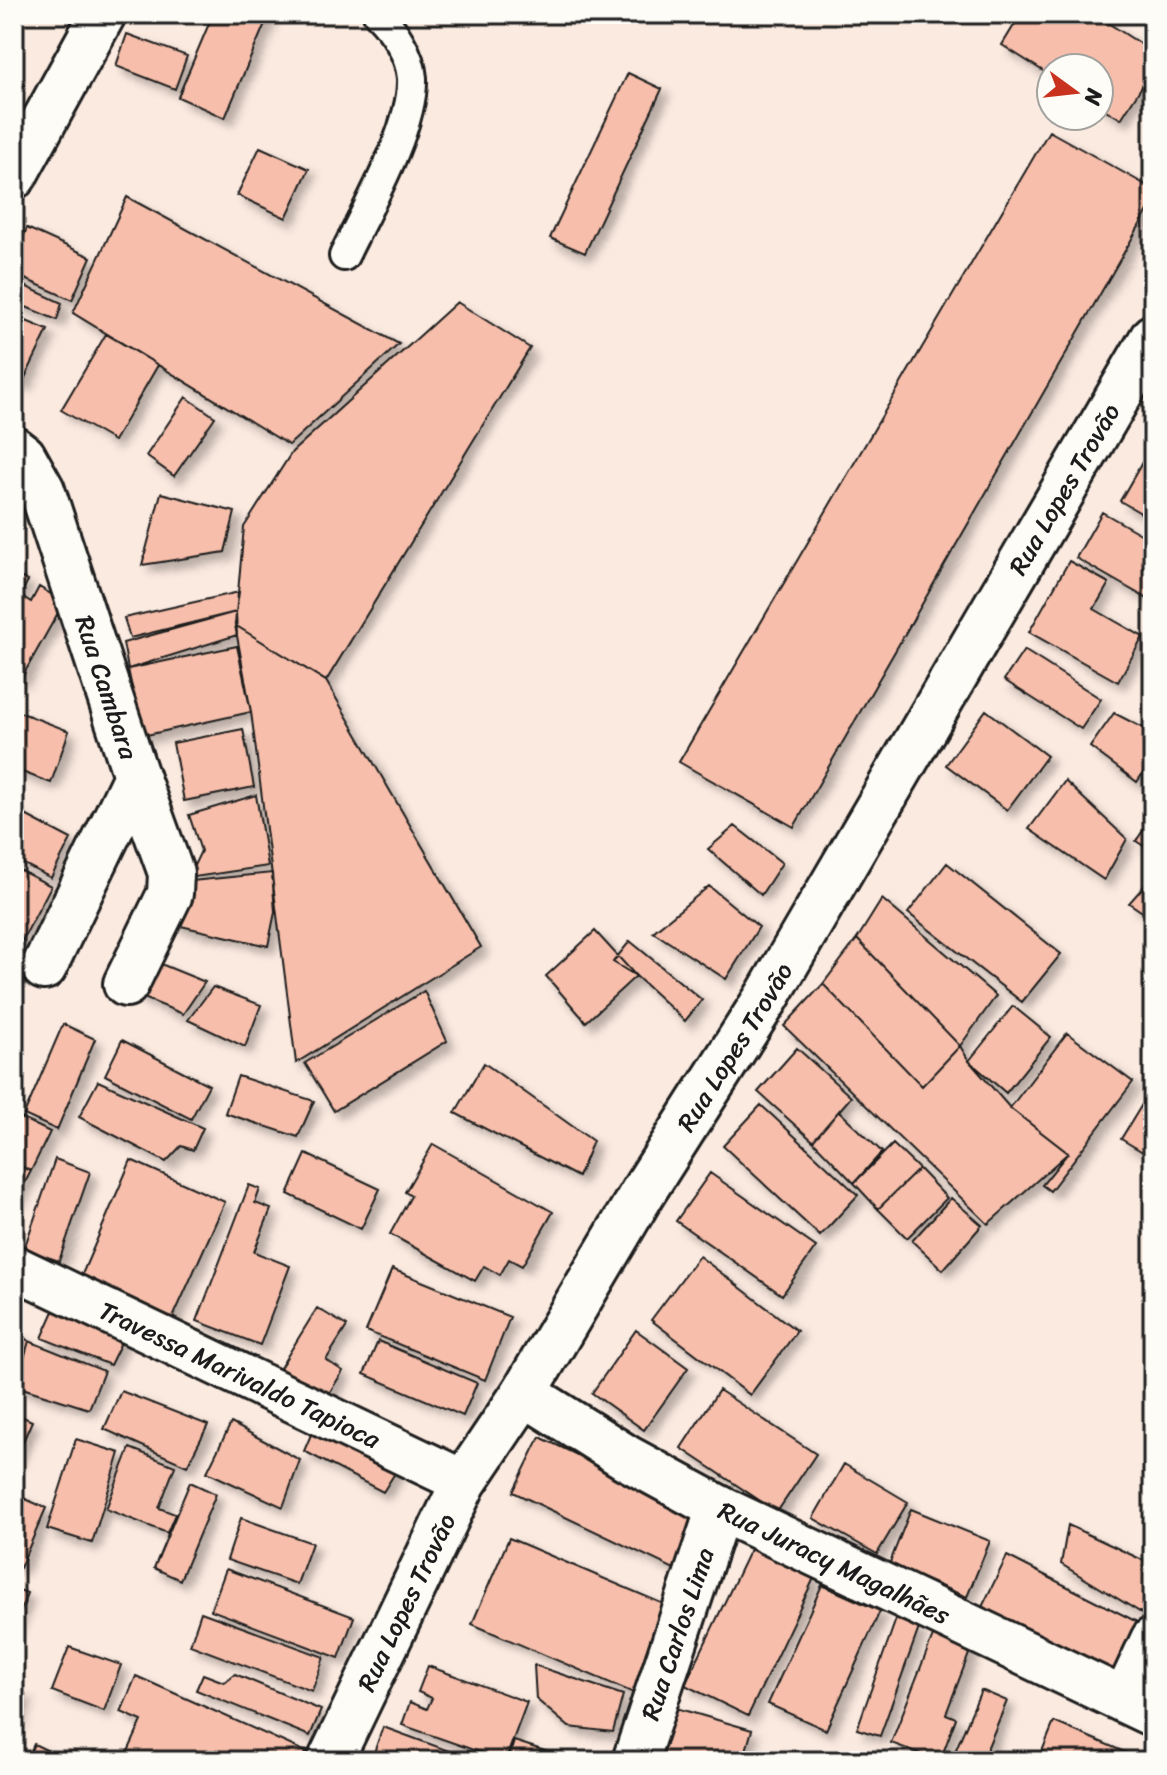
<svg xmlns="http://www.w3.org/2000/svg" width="1167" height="1775" viewBox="0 0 1167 1775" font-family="Sriracha,sans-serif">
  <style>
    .building { fill: #f7bfab; stroke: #1c1c1c; stroke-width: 2; filter: url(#shadow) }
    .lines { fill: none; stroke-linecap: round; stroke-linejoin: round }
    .service-casing { stroke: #1c1c1c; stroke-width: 34 }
    .pedestrian-casing { stroke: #1c1c1c; stroke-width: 48 }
    .minor-casing { stroke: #1c1c1c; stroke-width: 50 }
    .secondary-casing { stroke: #1c1c1c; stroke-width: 50 }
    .service { stroke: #fdfcf7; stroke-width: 28 }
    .pedestrian { stroke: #fdfcf7; stroke-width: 42 }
    .minor { stroke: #fdfcf7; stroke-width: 44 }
    .secondary { stroke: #fdfcf7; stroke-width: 44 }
    .labels { text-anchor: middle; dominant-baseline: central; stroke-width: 6; stroke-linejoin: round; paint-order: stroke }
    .street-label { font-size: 26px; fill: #1c1c1c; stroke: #fdfcf7 }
  </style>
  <defs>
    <filter id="shadow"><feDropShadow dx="7" dy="7" stdDeviation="4" flood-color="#0004"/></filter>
  </defs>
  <rect width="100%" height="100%" fill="#fbeae0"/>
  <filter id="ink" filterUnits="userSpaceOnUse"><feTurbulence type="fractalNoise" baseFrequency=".0125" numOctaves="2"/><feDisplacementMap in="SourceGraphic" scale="16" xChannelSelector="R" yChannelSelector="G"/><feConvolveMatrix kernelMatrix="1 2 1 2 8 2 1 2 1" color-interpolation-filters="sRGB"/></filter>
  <g filter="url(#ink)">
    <path class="building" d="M213 14H269L225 118 178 97Z
      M1021 14H1094L1153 52V69L1121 119 1099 106V68H1051V76L1002 45Z
      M127 34 187 56 175 89 116 66Z
      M628 73 662 89 585 253 550 238Z
      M1049 131 1153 189V202L794 827 679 762Z
      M260 147 309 169 286 218 237 195Z
      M127 197 399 344 289 445 73 313Z
      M27 228 91 257 72 300 14 274V258Z
      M14 281 62 303 57 320 14 302Z
      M457 302 530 348 326 681 235 625 244 527 292 452Z
      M14 316 48 330 22 384 14 380Z
      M106 334 158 365 114 441 61 410Z
      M186 397 215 417 174 476 146 456Z
      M1148 452 1153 455V520L1120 501Z
      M161 493 235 512 225 552 142 565Z
      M1102 512 1153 541V602L1076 558Z
      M1069 561 1109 583 1094 609 1143 637 1118 682 1029 632Z
      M14 574 28 581 20 595 31 602 39 587 64 602 21 679 14 675Z
      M239 592 236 612 130 638 124 618Z
      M236 612 237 635 128 669 123 643Z
      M235 625 326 681 481 947 296 1063 251 712Z
      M237 646 251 712 142 736 128 669Z
      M1024 650 1101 699 1081 729 1004 680Z
      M14 710 69 731 51 783 14 769Z
      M986 710 1047 756 1007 810 946 765Z
      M1114 713 1153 733V758L1137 782 1090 747Z
      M243 729 254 787 184 801 173 743Z
      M1065 781 1127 839 1104 880 1029 829Z
      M256 795 268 866 188 878 201 851 189 815Z
      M14 809 71 839 51 878 14 859Z
      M1153 816V852L1136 841Z
      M735 826 782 863 761 895 708 849Z
      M947 863 1061 954 1022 1002 908 913Z
      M14 867 51 886 22 941 14 937Z
      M272 873 275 912 268 946 172 924 182 882Z
      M1153 876V919L1129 903Z
      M709 886 759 927 726 979 653 932Z
      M882 899 996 996 960 1046 857 939Z
      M595 931 636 976 586 1022 546 976Z
      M14 937 22 941 14 958Z
      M857 939 960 1046 922 1086 823 984Z
      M630 941 702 1000 685 1021 636 976 613 962Z
      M151 960 205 982 183 1014 134 994Z
      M823 984 922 1086 960 1046 969 1061 1010 1108 1068 1153 988 1224 784 1026Z
      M213 987 261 1005 245 1047 188 1020Z
      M424 991 447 1041 334 1111 305 1063Z
      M1013 1006 1051 1037 1006 1093 969 1061Z
      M63 1024 95 1039 57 1130 24 1115Z
      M1067 1033 1133 1082 1050 1191 1042 1185 1068 1153 1010 1108Z
      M122 1040 209 1085 191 1119 105 1075Z
      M797 1048 851 1097 813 1141 758 1092Z
      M484 1063 593 1141 578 1177 455 1113Z
      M238 1076 314 1101 298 1137 225 1113Z
      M98 1081 203 1128 193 1150 181 1146 166 1162 79 1117Z
      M1152 1088 1153 1089V1158L1121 1139Z
      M761 1105 858 1195 820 1236 723 1146Z
      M839 1111 882 1152 854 1183 813 1141Z
      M21 1118 50 1132 31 1171 14 1163V1133Z
      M433 1144 553 1212 522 1266 509 1259 500 1275 484 1266 475 1281 390 1234 411 1196 405 1192Z
      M893 1144 919 1169 878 1209 854 1183Z
      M306 1154 380 1189 361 1229 288 1194Z
      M55 1159 90 1172 59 1261 24 1249Z
      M131 1160 225 1202 172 1320 80 1279Z
      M14 1163 31 1171 14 1204Z
      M919 1169 947 1198 907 1238 878 1209Z
      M710 1173 816 1247 782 1295 676 1221Z
      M249 1185 260 1189 255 1203 271 1209 254 1252 290 1266 260 1345 197 1321Z
      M951 1198 982 1225 943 1270 912 1241Z
      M699 1256 797 1331 750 1395 651 1320Z
      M392 1269 510 1317 485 1380 366 1331Z
      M58 1302 128 1328 110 1365 42 1338Z
      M317 1308 347 1326 326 1360 343 1371 326 1398 280 1368Z
      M636 1330 688 1368 644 1430 592 1393Z
      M14 1332 29 1341 16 1386H14Z
      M29 1341 104 1371 89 1409 16 1386Z
      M378 1341 477 1383 463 1416 364 1374Z
      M719 1390 816 1454 777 1512 681 1448Z
      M121 1391 208 1425 187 1466 104 1429Z
      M14 1413 32 1421 14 1462Z
      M231 1423 300 1460 283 1507 207 1472Z
      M315 1425 402 1462 383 1492 304 1451Z
      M540 1437 700 1514 674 1569 513 1492Z
      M76 1439 120 1453 92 1543 47 1529Z
      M130 1448 175 1466 159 1508 175 1514 167 1533 106 1509Z
      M844 1464 908 1502 877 1554 813 1518Z
      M190 1482 216 1494 180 1580 154 1568Z
      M14 1494 46 1508 20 1568 14 1565Z
      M911 1509 990 1541 967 1597 889 1565Z
      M241 1518 312 1543 297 1584 227 1560Z
      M1068 1525 1153 1565V1604L1148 1617 1061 1564Z
      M509 1538 673 1608 636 1694 472 1624Z
      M752 1545 815 1576 748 1716 685 1685Z
      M1007 1556 1147 1627 1123 1677 982 1607Z
      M226 1569 354 1617 339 1658 211 1610Z
      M822 1585 880 1611 826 1730 768 1704Z
      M14 1588 27 1593 14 1629Z
      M201 1612 324 1657 312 1691 190 1645Z
      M896 1619 919 1628 880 1736 857 1729Z
      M938 1623 975 1638 946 1714 956 1718 940 1761 891 1743Z
      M69 1647 121 1665 104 1711 52 1691Z
      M534 1665 623 1695 613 1732 569 1727 536 1699Z
      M428 1666 527 1702 505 1761 402 1725 410 1702 427 1709 432 1698 418 1692Z
      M203 1674 224 1682 235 1674 321 1710 310 1736 196 1690Z
      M136 1676 306 1752 302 1761 125 1758 142 1721 121 1712Z
      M14 1690 25 1694 14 1725Z
      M981 1690 1007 1701 982 1761H951Z
      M676 1708 752 1730 743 1761H660Z
      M1054 1722 1134 1756 1132 1761H1038Z
      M383 1727 463 1756 461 1761H371Z
      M514 1741 576 1761H508Z
      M34 1744 69 1761H26Z"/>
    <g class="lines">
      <defs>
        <path id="service" d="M344 256C366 210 414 127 412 78 410 54 394 30 378 14"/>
        <g id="pedestrian">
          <path id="s1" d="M14 1267 464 1482"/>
        </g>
        <g id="minor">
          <path id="s2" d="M14 449 23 456 42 490 136 776 44 967"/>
          <path d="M126 984 170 894 171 873 136 776"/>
          <path id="s3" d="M524 1393 627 1458 719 1508 1153 1714"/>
          <path d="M1125 1700 1153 1640"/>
          <path id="s4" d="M330 1761 464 1482 524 1393 643 1192 767 997 1153 337"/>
          <path id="s5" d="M635 1761 719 1508"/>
        </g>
        <path id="secondary" d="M14 176 103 14"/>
      </defs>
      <use href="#service" class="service-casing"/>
      <use href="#pedestrian" class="pedestrian-casing"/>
      <use href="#minor" class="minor-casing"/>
      <use href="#secondary" class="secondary-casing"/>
      <use href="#service" class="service"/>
      <use href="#pedestrian" class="pedestrian"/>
      <use href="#minor" class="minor"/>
      <use href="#secondary" class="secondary"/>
    </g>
  </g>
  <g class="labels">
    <g class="street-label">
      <text stroke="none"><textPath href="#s4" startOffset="1470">Rua Lopes Trovão</textPath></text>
      <text stroke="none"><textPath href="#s2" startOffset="258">Rua Cambara</textPath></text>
      <text stroke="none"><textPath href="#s4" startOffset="822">Rua Lopes Trovão</textPath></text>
      <text stroke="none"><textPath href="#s1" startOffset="250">Travessa Marivaldo Tapioca</textPath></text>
      <text stroke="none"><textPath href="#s3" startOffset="354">Rua Juracy Magalhães</textPath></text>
      <text stroke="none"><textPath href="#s4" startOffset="176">Rua Lopes Trovão</textPath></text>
      <text stroke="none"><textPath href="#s5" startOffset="134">Rua Carlos Lima</textPath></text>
    </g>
  </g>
  <rect width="1167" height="1775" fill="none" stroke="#fdfcf7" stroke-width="48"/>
  <rect x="24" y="24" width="1119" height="1727" fill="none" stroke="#1c1c1c" stroke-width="3" filter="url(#ink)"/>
  <g transform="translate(1075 92) rotate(105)"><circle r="38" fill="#fdfcf7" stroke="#a3a29f" stroke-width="2"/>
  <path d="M0-6L14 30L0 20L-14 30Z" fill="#c8321e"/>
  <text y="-12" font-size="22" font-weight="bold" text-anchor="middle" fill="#1c1c1c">N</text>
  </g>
</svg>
